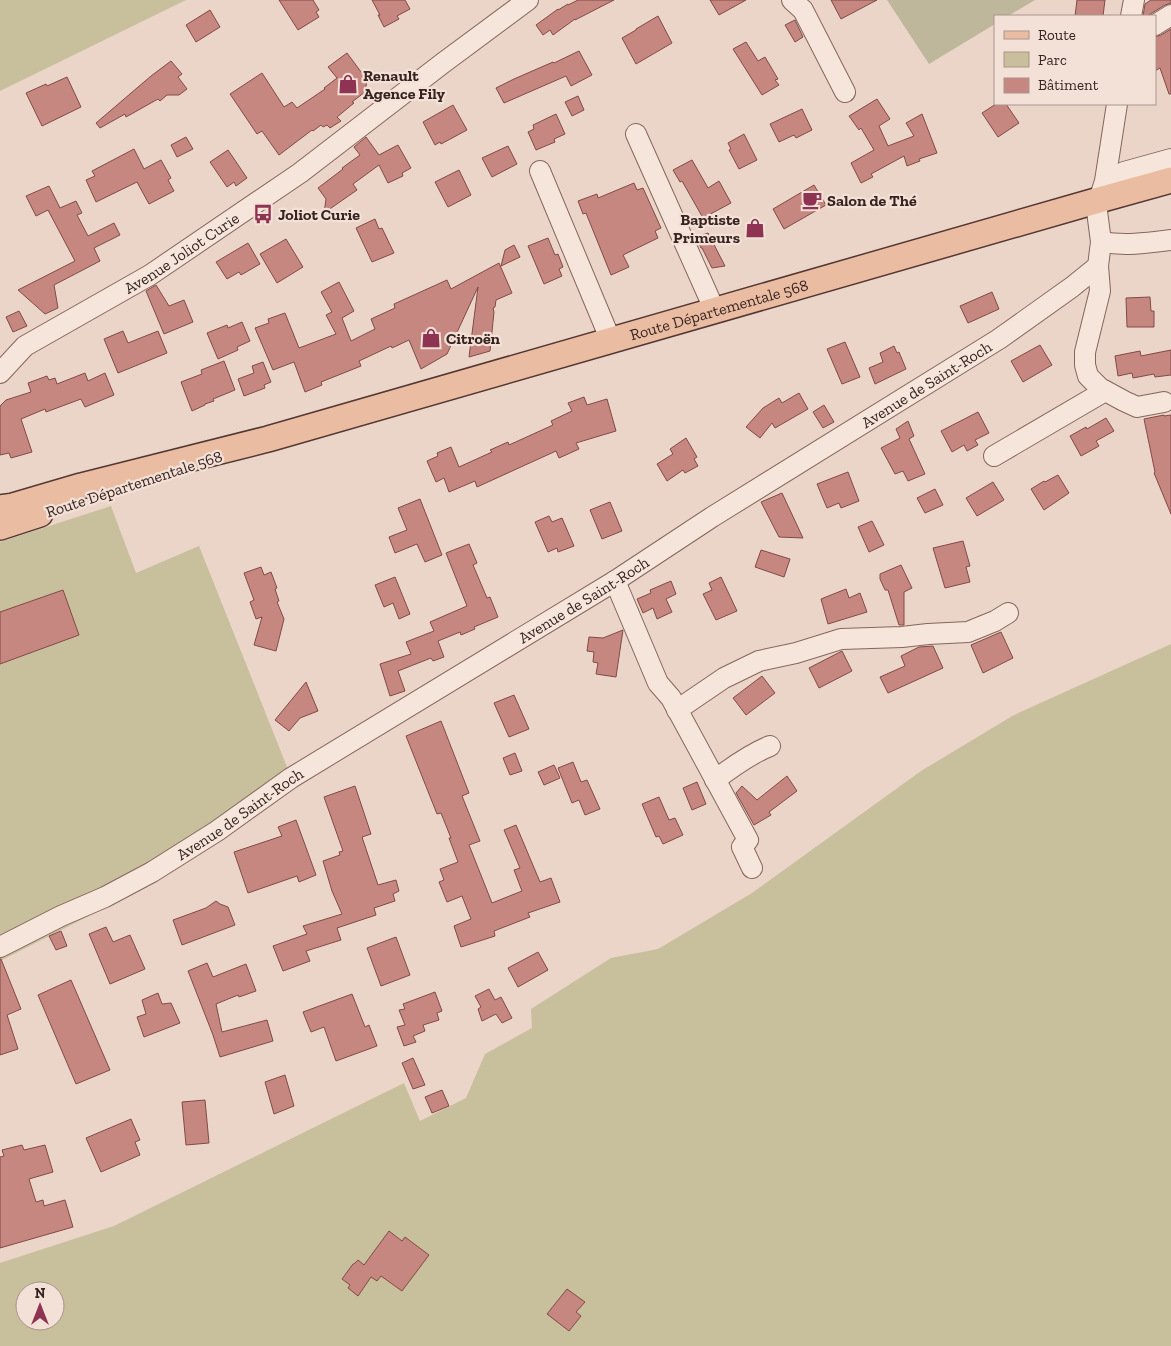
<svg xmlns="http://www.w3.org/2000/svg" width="1171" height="1346" viewBox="0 0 1171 1346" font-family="'Zilla Slab',serif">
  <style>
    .green { fill: #c8bf9c; fill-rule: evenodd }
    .cemetery { fill: #beb79b }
    .building { fill: #c68781; stroke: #824a46 }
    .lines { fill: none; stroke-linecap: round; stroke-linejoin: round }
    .minor-casing { stroke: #85665e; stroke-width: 22 }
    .major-casing { stroke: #543732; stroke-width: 28 }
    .minor { stroke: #f6e5da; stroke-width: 20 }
    .major { stroke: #eabda3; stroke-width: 25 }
    .labels { text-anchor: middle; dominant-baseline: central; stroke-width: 4.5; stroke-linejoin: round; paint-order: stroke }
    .poi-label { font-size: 16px; font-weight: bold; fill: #372421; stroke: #f3e1d7; text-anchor: start }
    .street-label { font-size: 16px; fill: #372421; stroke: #f3e1d7 }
  </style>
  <rect width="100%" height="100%" fill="#ebd5c8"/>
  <path class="green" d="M0 0H186L0 91Z
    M111 506 136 573 199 546 293 782 221 840 146 887 0 961V542Z
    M1171 644V1346H0V1263L114 1226 404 1083 420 1121 466 1098 485 1054 532 1028 531 1009 611 958 658 949 752 893 921 771 1014 715ZM25 1291H55V1321H25Z"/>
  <path class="cemetery" d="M887 0H1035L1008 16H995V24L929 64Z"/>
  <path class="building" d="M279 0H313L319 10 316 12 319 17 298 30Z
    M372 0H405L410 9 397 16 399 19 384 27 378 15H380Z
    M578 0H614L575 20V19L553 35 550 30 543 35 536 25 558 9V10L568 4V5Z
    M710 0H746L719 15Z
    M831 0H877L841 19Z
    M1077 0H1105L1103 16H1075Z
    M1151 0H1171V3L1165 5 1147 16H1143L1145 4Z
    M210 10 220 27 196 42 186 25Z
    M658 16 672 43 636 64 622 38 636 30V29Z
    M795 20 803 37 795 42 785 25Z
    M1171 29V94H1169L1160 68 1155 71V37L1161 35Z
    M746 42 758 61 765 57 778 79 775 80 779 85 762 95 733 49Z
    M579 51 592 75 571 86 566 76 504 103 496 88 514 79 553 62 554 63Z
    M347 53 367 80 365 92 352 102 354 103 337 117 341 121 330 128 327 125 323 127 321 125 313 131 312 130 279 155 262 131 257 134 230 94 262 73 284 107 292 102 297 108 325 89 324 88 337 78 328 67Z
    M171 61 182 74 178 77 187 89 179 95H167L160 101 158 99 126 117 125 114 100 128 96 123 151 76Z
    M67 77 81 107 42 126 26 93 46 84 47 86Z
    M578 96 584 110 572 116 565 102Z
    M877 99 890 119 879 126 888 146 914 136 906 123 922 114 937 153 919 159 920 161 907 166 904 156 871 174 873 177 861 183 851 163 874 150 861 128 859 130 849 116Z
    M996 104H1006L1019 123 998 137 982 113Z
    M453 105 467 130 441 144 440 142 435 145 423 122Z
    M802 109 812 130 796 138 794 135 779 142 770 124Z
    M556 114 565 134 554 139 555 142 536 150 528 132 534 129 533 125Z
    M744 134 757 160 739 169 729 150 731 149 728 143Z
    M186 137 193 149 177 157 171 145Z
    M366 137 379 155 398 145 411 168 402 173 403 176 388 183 379 165 353 184 357 190 324 213 326 199 318 188 343 169 342 168 360 155 354 147Z
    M508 146 517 164 492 177 482 158Z
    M134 149 144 169 161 160 171 178 168 180 174 191 149 204 137 182 96 202 86 180 95 176 92 171Z
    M228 150 247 178 236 186 234 182 227 187 210 162Z
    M692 160 708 188 719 181 731 203 703 218 682 181 680 182 673 170Z
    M459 170 471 195 448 207 435 182Z
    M634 183 637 190 643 188 661 228 655 231 658 238 623 255 629 267 611 275 586 213 583 214 578 201 597 194 598 198Z
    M814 185 826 205 784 229 773 209Z
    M49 186 60 208 76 201 82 213 77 215 88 236 114 223 120 235 94 248 100 261 54 285 58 308 45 314 18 290 75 261 48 210 36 216 26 196Z
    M375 219 379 229 382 228 394 253 372 262 356 228Z
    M708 233 725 266 712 268 702 248H701L696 237Z
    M548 238 555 255 558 254 563 267 559 269 562 276 544 284 528 246Z
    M286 239 303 267 277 283 260 254Z
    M248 243 260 264 241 275 239 272 227 279 216 262Z
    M514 245 520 257 501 266 505 250Z
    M499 263 512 293 496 300 495 307 493 308 494 312 490 351 469 357 478 287 447 354 421 369 409 340 392 348 391 346 359 361 361 366 321 382 322 385 305 392 294 362 273 370 255 328 269 323 268 319 285 313 299 348 336 334 326 315 332 312 321 292 339 282 354 311 342 318 351 341 375 329 371 319 395 308 394 304 447 280 451 289Z
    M156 285 169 306 184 300 193 322 164 334 146 291Z
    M992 292 999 309 968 323 960 306Z
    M1150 297 1151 311H1154V327H1127L1126 298Z
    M19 311 27 326 13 332 6 317Z
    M242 322 250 341 237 347 238 350 218 359 207 333 227 325 228 328Z
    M123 331 128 343 158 331 167 353 118 373 104 339Z
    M845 342 860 377 842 384 827 349Z
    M1040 345 1052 365 1023 382 1011 361Z
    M894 346 897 353 899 352 906 369 875 384 869 368 883 362 880 353Z
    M1171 350V375L1155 377 1154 374 1133 378 1132 373 1118 376 1115 356 1140 351 1141 356Z
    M224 361 235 390 213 399 214 401 205 404V405L192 411 181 382 202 374 201 370Z
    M263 362 271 382 264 385 265 388 244 396 238 379 254 373 252 366Z
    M85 373 88 381 105 373 114 395 85 407 81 399 46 412 45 409 21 419 32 452 11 458 9 453 0 455V406L6 400 31 392 28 383 47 376 49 380 55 378 57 384Z
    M799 393 808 409 775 428 772 423 760 438 746 427 763 408 779 398 782 403Z
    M584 397 587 405 607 399 616 431 576 443 579 449 559 458 556 451 477 487 475 481 449 492 444 478 436 482 427 461 438 456 437 453 451 447 459 467 492 452 490 450 508 442 509 445 553 425 551 421 572 411 568 403Z
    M824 405 834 422 823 428 813 412Z
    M978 412 989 433 975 440 978 445 967 451 964 445 952 452 941 431Z
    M1164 415V416L1171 415V514L1154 473 1155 472 1144 419Z
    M1106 418 1114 431 1096 441 1099 446 1081 456 1070 436 1086 427 1087 429Z
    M908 421 914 436 909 439 925 474 908 481 903 471 895 474 881 448 900 438 896 429Z
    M686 438 697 457 694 459 698 466 685 473 683 470 667 481 657 464 673 454 670 449Z
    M848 472 859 501 841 508 839 503 827 508 817 484Z
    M1058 475 1069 493 1044 510 1031 489 1044 481 1045 482Z
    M993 482 1004 500 977 516 966 498Z
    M935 489 943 505 925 513 917 498Z
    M782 493 803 538 779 537 761 502Z
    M420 499 442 555 425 562 417 544 395 553 389 537 407 530 398 508Z
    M610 502 622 531 602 539 590 510Z
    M549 516 552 522 562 518 574 546 558 552 557 548 548 552 535 522Z
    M872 521 884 545 869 552 858 527Z
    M963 541 970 566 966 567 970 582 945 588 933 548Z
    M469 544 477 563 473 565 487 598 490 597 498 617 474 627 475 629 461 635 460 632 438 641 444 657 433 661 431 658 398 671 405 691 390 696 380 664 411 654 406 642 434 631 430 622 467 606 446 553Z
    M761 550 790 559 784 577 755 567Z
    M901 565 912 588 904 592V625H899L888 590H885L880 579V574Z
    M261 567 264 575 271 572 277 588 275 589 279 601 277 602 284 619 276 651 254 645 262 617 256 619 250 602 254 600 244 573Z
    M395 577 410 614 399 619 393 603 384 607 375 585Z
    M721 577 737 611 716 620 703 594 712 590 709 583Z
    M671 581 676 594 666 599 672 612 657 619 653 608 643 613 637 599 651 593 650 590Z
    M846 589 849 598 860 593 867 612 828 624 821 599Z
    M63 590 79 635 0 664V612Z
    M623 630 616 677 596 674 598 663 593 662 594 652 587 651 589 637 603 638Z
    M1001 632 1013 658 983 673 971 645Z
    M933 646 943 668 888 693 880 677 905 666 901 656 919 647Z
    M842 651 852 671 819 688 809 668Z
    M762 676 775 693 746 715 733 698Z
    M306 682 318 711 300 718 289 731 275 720Z
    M514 695 529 729 509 737 494 703Z
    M441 721 469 793 462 796 480 841 469 845 492 903 522 891 514 870 520 868 504 830 516 825 540 882 551 878 560 902 528 913 530 917 494 931 495 936 461 947 454 926 471 919 462 896 447 902 439 882 444 880 440 869 458 862 449 838H451L441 813 437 814 406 736Z
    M515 753 522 771 510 775 503 758Z
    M573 762 581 782 587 780 600 809 585 815 579 800 572 803 558 768Z
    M554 765 560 778 544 785 538 772Z
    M787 776 797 791 769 812 771 815 754 825 736 793 742 786 757 800Z
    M697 782 706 804 692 810 683 788Z
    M355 786 371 834 362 837 378 885 396 880 399 891 393 894 395 901 374 908 376 915 337 928 341 940 306 951 310 961 283 971 273 946 307 934 303 926 342 914 332 891 323 861 340 855 339 852 343 851 324 797Z
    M659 797 669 820 675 818 683 835 663 844 659 836 656 837 642 804Z
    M296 820 316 875 299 882 297 876 248 893 234 852 282 836 278 827Z
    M216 901 220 904 228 907 235 925 182 945 173 920 206 908Z
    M106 927 113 942 130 935 145 969 110 984 89 934Z
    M61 931 67 946 56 950 49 936Z
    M396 937 410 975 381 986 367 948Z
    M538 952 548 970 518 987 508 968Z
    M0 959H1L21 1009 7 1015 18 1049 0 1055Z
    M207 963 213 977 246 964 256 991 239 997 238 995 216 1004 222 1032 267 1020 273 1041 220 1057 213 1035 188 971Z
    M71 980 110 1070 76 1084 38 995Z
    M489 989 495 1000 501 997 512 1018 502 1023 496 1014 482 1021 478 1009 481 1007 475 996Z
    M435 992 442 1011 437 1013 439 1020 423 1025 425 1031 413 1036 416 1042 404 1046 397 1027 405 1025 399 1010 405 1009 403 1004Z
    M158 993 162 1004 171 1003 180 1023 144 1037 137 1017 146 1014 142 1000Z
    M352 994 365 1027 369 1025 377 1046 336 1061 324 1027 311 1032 303 1012Z
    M413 1058 425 1085 413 1089 402 1063Z
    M285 1075 294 1106 274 1114 265 1082Z
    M442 1090 449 1106 432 1113 425 1097Z
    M205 1100 209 1143 186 1145 182 1102Z
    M131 1119 140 1140 135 1142 140 1155 101 1172 86 1138Z
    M22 1145 24 1150 45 1145 53 1172 29 1179 36 1202 43 1200 44 1206 65 1200 73 1227 0 1248V1157L4 1156 2 1150Z
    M389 1231 402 1241 405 1237 429 1255 402 1291 381 1276 377 1281 371 1277 358 1296 348 1288 350 1285 342 1279 353 1264H354L358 1260 364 1265Z
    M567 1289 585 1302 576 1312 581 1316 569 1331 547 1314Z"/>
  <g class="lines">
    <defs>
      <g id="minor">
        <path d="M792 0 803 10 845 92"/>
        <path d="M1131 16 1134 0"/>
        <path d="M1155 25 1171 15"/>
        <path d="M636 134 715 311"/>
        <path d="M540 171 611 341"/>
        <path d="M1113 196 1124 172 1171 159"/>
        <path d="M1101 242C1126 246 1147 243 1171 240"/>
        <path d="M1098 266 1100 291 1085 352V365L1088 376 1100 388 1124 401 1137 407 1164 402"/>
        <path id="s1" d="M0 373 25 346 150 275 300 173 443 63 528 0"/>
        <path d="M994 456 1105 391"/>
        <path d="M615 581 658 683 671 698 748 840 742 847 752 868"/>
        <path d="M677 710 724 678 759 661 796 653 841 639 902 637 928 634 968 632 995 621 1008 613"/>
        <path d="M715 780C732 767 750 754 770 746"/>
        <path id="s2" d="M0 947 61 916 105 897 152 872 217 831 291 778 615 581 712 517 999 339 1072 287 1098 266 1101 242 1097 211 1099 200 1105 181 1117 104"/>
      </g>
      <g id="major">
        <path id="s3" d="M0 508 13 506 81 486 268 439 1099 200 1171 180"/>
        <path d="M0 527 40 514"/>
      </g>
    </defs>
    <use href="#minor" class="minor-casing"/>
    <use href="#major" class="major-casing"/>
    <use href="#minor" class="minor"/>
    <use href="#major" class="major"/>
  </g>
  <defs>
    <symbol id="shop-bare" viewBox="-9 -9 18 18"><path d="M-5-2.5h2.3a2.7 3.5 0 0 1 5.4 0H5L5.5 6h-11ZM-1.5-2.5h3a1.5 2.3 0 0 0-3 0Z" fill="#8f3352" stroke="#f3e1d7" stroke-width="2.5" paint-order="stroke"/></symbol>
    <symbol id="cafe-bare" viewBox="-9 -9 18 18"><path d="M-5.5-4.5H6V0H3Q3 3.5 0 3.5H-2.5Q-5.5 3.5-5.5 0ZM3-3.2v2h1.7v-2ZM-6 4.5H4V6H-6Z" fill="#8f3352" stroke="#f3e1d7" stroke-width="2.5" paint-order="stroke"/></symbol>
    <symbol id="bus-bare" viewBox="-9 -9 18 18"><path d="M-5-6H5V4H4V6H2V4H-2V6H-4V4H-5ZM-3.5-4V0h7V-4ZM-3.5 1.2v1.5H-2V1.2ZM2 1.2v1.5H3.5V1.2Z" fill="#8f3352" stroke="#f3e1d7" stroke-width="2.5" paint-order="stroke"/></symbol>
  </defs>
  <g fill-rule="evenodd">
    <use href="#shop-bare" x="334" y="70" width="28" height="28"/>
    <use href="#cafe-bare" x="798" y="186" width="28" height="28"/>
    <use href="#bus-bare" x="249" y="200" width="28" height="28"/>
    <use href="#shop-bare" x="741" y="214" width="28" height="28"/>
    <use href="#shop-bare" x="417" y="324" width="28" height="28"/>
  </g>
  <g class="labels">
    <g class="poi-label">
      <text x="363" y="75">Renault<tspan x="363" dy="18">Agence Fily</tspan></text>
      <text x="827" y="200">Salon de Thé</text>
      <text x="278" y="214">Joliot Curie</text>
      <text x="740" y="219" text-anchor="end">Baptiste<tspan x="740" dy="18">Primeurs</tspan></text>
      <text x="446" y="338">Citroën</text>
    </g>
    <g class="street-label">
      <text stroke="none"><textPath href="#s1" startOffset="219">Avenue Joliot Curie</textPath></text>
      <text stroke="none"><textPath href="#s3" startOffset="746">Route Départementale 568</textPath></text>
      <text stroke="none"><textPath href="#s2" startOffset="1085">Avenue de Saint-Roch</textPath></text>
      <text transform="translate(134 484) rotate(-18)">Route Départementale 568</text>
      <text stroke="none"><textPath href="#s2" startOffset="680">Avenue de Saint-Roch</textPath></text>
      <text stroke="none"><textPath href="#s2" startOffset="275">Avenue de Saint-Roch</textPath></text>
    </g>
  </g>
  <rect x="994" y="15" width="162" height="90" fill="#f3e1d7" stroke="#a8958e"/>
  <rect x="1004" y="31" width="25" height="8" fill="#eabda3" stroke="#a8958e"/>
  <text x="1038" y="40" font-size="15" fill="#372421">Route</text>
  <rect x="1004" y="52" width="25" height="15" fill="#c8bf9c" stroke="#a8958e"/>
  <text x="1038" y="65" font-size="15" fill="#372421">Parc</text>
  <rect x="1004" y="78" width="25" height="15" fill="#c68781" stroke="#a8958e"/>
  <text x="1038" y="90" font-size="15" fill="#372421">Bâtiment</text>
  <g transform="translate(40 1306)"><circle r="24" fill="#f3e1d7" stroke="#a8958e"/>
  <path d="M0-4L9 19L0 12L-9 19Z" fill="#8f3352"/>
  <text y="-8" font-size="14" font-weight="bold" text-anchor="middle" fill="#372421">N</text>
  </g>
</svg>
